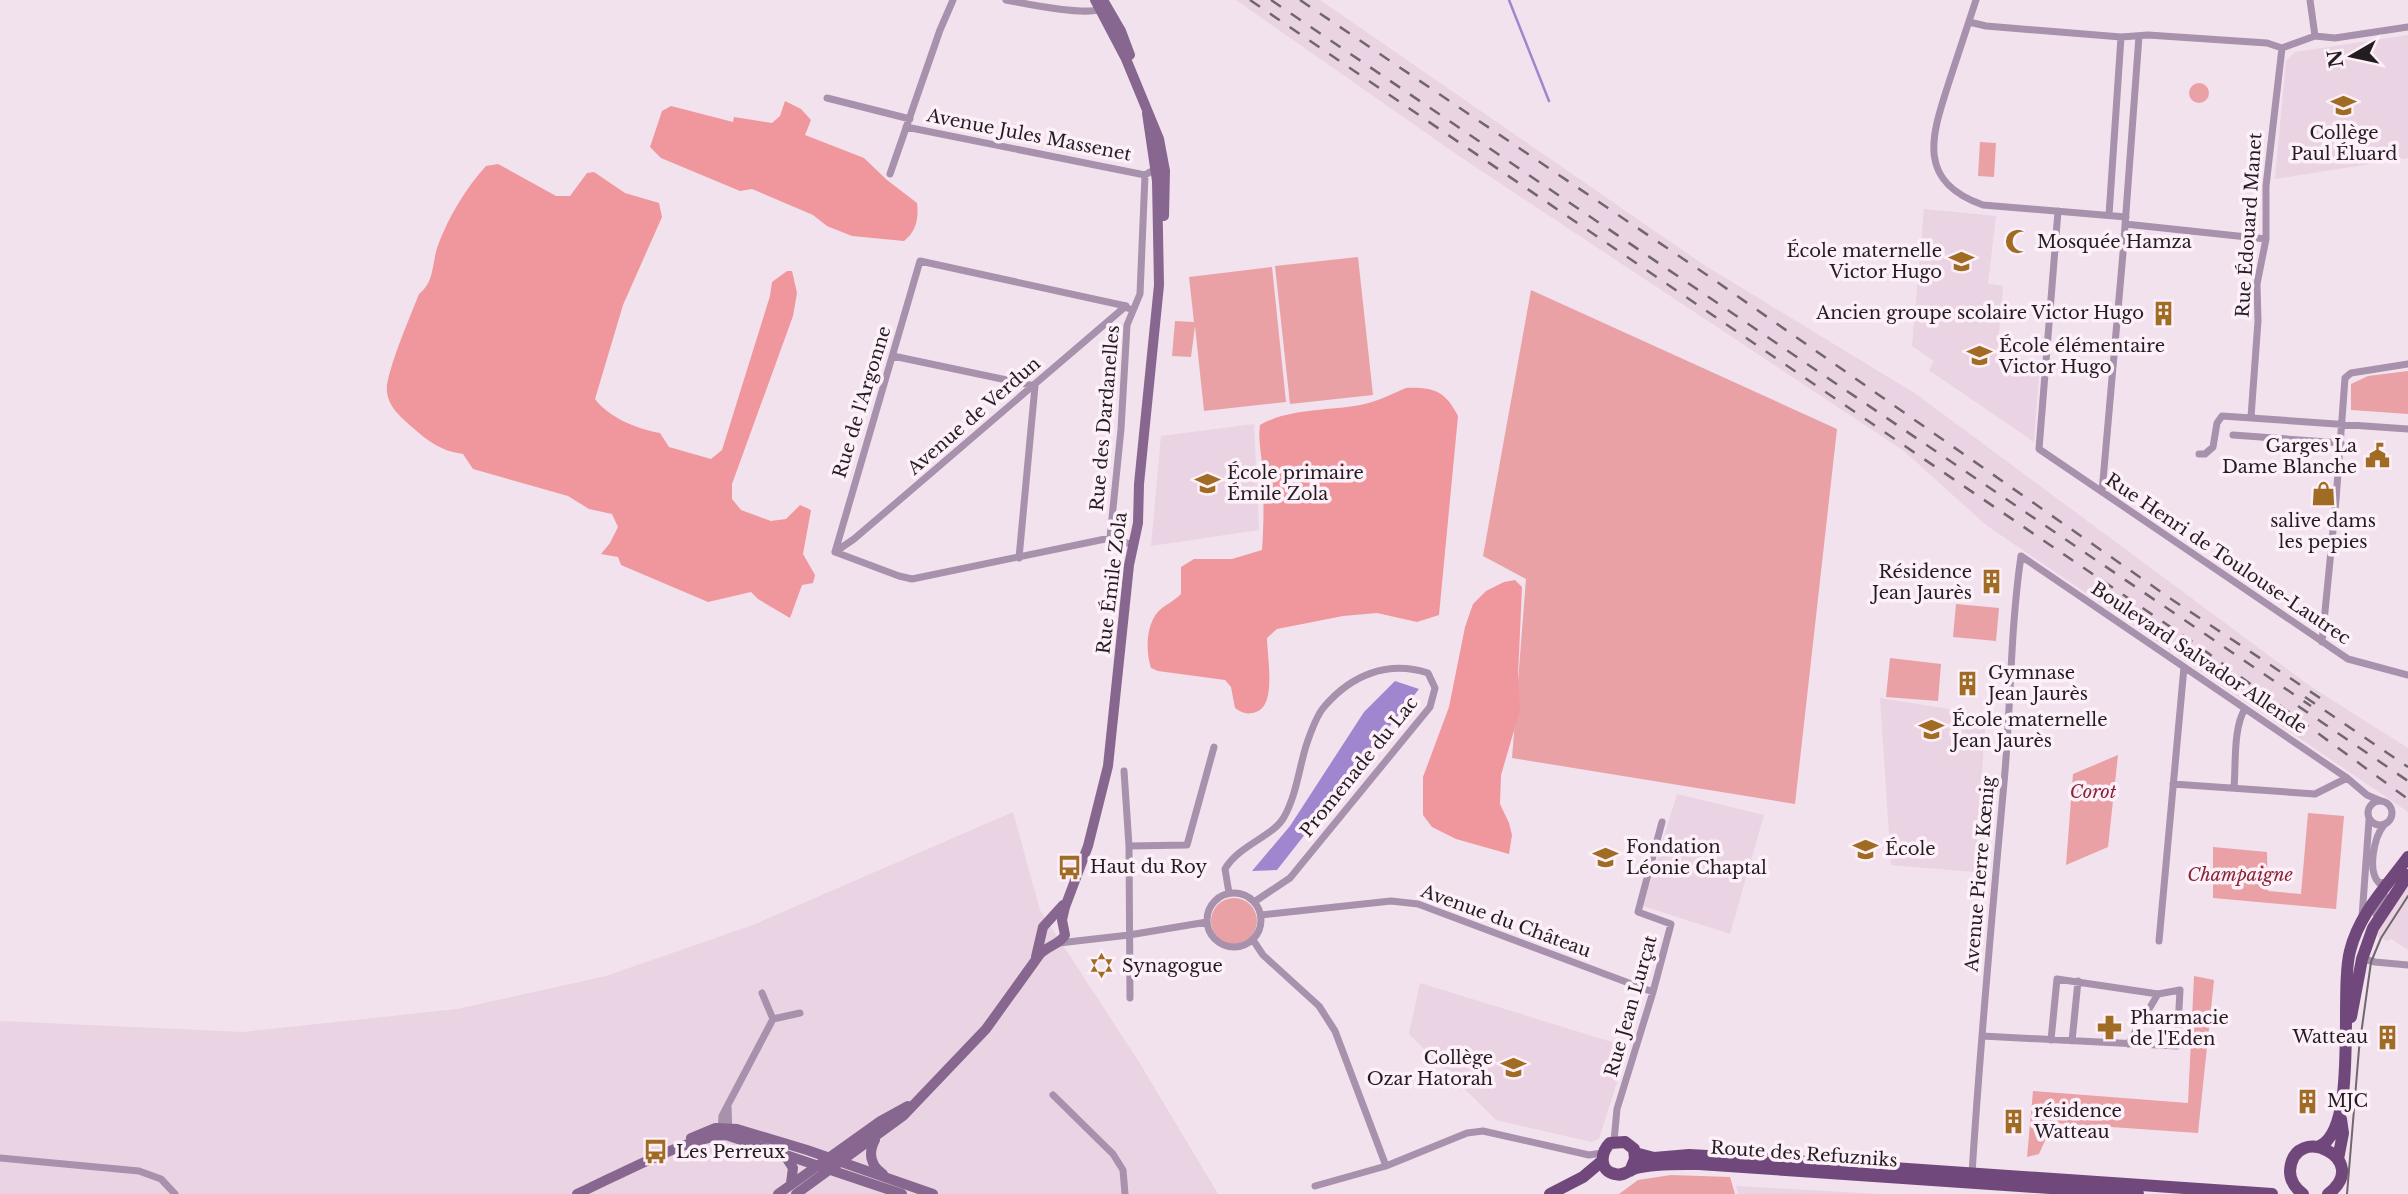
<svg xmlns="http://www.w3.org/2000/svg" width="2408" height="1194" viewBox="0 0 2408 1194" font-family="'Libre Baskerville',serif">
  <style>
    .built { fill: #ead3e2 }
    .green { fill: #e9a1a6 }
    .forest { fill: #f0969d }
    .water { fill: #a086ce }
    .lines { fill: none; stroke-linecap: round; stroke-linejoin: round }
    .stream { stroke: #a086ce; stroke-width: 2.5 }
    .street { stroke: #a791ad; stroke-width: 7 }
    .secondary { stroke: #876790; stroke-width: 10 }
    .primary { stroke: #70487b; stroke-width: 12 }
    .tram { stroke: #70666d; stroke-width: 2 }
    .rail { stroke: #70666d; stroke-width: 2.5; stroke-dasharray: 12 12; stroke-linecap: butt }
    .labels { text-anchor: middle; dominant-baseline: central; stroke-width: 7; stroke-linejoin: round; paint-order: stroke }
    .poi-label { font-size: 18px; fill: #231d21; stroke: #fdf0f9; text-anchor: start }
    .street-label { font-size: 18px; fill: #231d21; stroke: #fdf0f9 }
    .park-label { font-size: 18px; font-style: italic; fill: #8a2336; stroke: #fdf0f9 }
  </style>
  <rect width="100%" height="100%" fill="#f2e2ed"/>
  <path class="built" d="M1236 0H1320L1701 263 1916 394 2310 686 2408 748V812L1986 525 1904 451 1459 156Z
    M2408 35V158L2275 179 2286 61 2295 52Z
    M1924 209 1996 216 1988 284 2003 286 1997 356 2040 361 2034 442 1929 370 1934 361 1912 346Z
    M1254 424 1259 530 1151 546 1161 436Z
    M1880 698 1986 715 1975 872 1891 865Z
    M1677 794 1764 815 1730 934 1643 906Z
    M1013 812 1040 910 1139 1062 1218 1194H0V1021L243 1032 457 1009 606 976 753 925Z
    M2408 881V950L2391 939 2387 941 2378 937 2376 932Z
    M1420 983 1628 1047 1599 1139 1591 1142 1496 1120 1409 1034Z
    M1736 1186 1881 1194H1738Z"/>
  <path class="green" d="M2189 93a10 10 0 1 1 20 0a10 10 0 1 1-20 0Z
    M1980 142 1996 143 1994 177 1978 176Z
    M1358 257 1373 395 1290 404 1275 266Z
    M1272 267 1286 402 1204 411 1195 326 1191 357 1172 356 1175 321 1194 322 1189 277Z
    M1531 290 1837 429 1795 804 1512 758 1526 579 1483 556Z
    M2408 371V414L2351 410V384L2368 376Z
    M1956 604 1999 608 1996 641 1953 637Z
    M1890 658 1941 664 1938 701 1886 697Z
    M2118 755 2108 847 2066 865 2073 774Z
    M2308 813 2344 816 2336 909 2213 898V847L2267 852 2268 891 2301 894Z
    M1211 921a23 23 0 1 1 46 0a23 23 0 1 1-46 0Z
    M2194 976 2214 980 2198 1133 2053 1123 2039 1154 2027 1157 2033 1091 2188 1103Z
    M1671 1175 1730 1177 1735 1194H1619L1638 1180Z"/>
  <path class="forest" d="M785 101 801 109 811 120 805 135 864 158 887 180 917 203C919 218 916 232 904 241L852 236 827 226 813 215 752 189 740 191 661 158 650 147 662 111 671 106 733 122 734 117 772 123 780 116Z
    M498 164 556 196H570L587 173 594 172 625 193 659 203 662 217 623 305 595 399C609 418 638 429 660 433L669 447 711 459 722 450 770 296 772 282 787 271H792L797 293 793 316 732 484V499L741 510 771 521 786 519 800 505 811 510 803 554 815 575 813 583 802 585 790 618 758 599 751 592 708 602 621 565 618 557 601 554 610 543 618 527 612 514 589 509 568 496 473 469 463 454C441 451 429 442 412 427 401 417 389 408 387 392 384 377 412 312 419 294 435 282 432 261 438 245 449 216 466 188 486 166Z
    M1406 388C1434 387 1445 391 1458 416L1439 615 1417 622 1377 613 1343 616 1277 629 1267 638C1267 656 1277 706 1256 712 1247 715 1242 713 1235 708L1231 687 1225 680 1158 671 1151 668C1145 650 1146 620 1162 608 1169 603 1175 600 1181 594V567L1194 559H1232L1262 550C1264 522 1264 494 1262 465 1261 451 1258 439 1260 425 1290 408 1327 411 1360 405 1376 402 1392 394 1406 388Z
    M1515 580 1522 587 1518 676 1520 710 1501 775 1500 804 1509 823 1512 835 1509 854 1456 839 1432 827 1423 815V777L1449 707 1465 627 1473 604 1486 591 1504 582Z"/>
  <path class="water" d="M1395 681 1419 689 1277 870 1252 871 1290 826 1364 712Z"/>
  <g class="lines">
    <path class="stream" d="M1509 0 1549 101"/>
    <path class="street" d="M1006 0C1027 4 1083 16 1102 9
      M1976 0C1967 27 1958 54 1949 82 1932 135 1915 181 1983 205L2126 217
      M2310 0 2315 36
      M1969 22 1986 26 2121 37 2148 35 2267 43 2282 48
      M2282 48 2315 36 2335 38 2408 27
      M827 98 910 119
      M906 127 1145 175
      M890 174 940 30 953 0
      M2058 211 2039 449 2348 659 2408 675
      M2109 215 2121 37
      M2125 224 2266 239
      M893 356 1035 386 1019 558
      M2251 417 2258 321 2257 284 2266 239V186L2282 48
      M2233 435 2341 443
      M2199 454H2205L2213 447 2217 423 2222 416 2408 429
      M2102 492 2123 253 2139 36
      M1110 538 1121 429 1127 325 1140 294 1145 175 1150 172 1159 170
      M835 552 920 261 1126 306
      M835 552 854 539 1126 306 1128 308
      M835 552 899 576 912 579 1110 538 1134 545
      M2322 642 2336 500 2345 378 2351 373 2408 364
      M1124 771 1129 846 1130 998
      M2173 784 2315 794 2347 778
      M2234 787C2236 766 2233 727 2245 709
      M2368 813a12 12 0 1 1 24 0a12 12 0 1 1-24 0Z
      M2384 825C2374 837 2367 871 2379 883L2388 882
      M1129 846 1187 845 1214 747
      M1229 893 1225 869C1239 845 1274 836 1284 817 1296 796 1299 769 1306 746 1310 734 1316 716 1324 707 1351 675 1388 660 1428 673L1435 688 1430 707 1290 878 1254 902
      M1207 920a27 27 0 1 1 54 0a27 27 0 1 1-54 0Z
      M2376 914 2385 898 2383 890
      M1261 915 1391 901 1418 904 1653 992
      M2362 917 2369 820
      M1253 940 1263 955 1319 1006 1335 1031 1386 1166
      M2159 941 2184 667
      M1059 943 1129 935 1207 922
      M2360 958 2375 962 2408 965
      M773 1019 800 1013
      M1982 1036C2047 1039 2112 1043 2177 1046L2180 990 2158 994 2057 979 2051 1040
      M2072 1041 2078 981
      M2128 1044 2158 994
      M1053 1095 1113 1154 1123 1170 1125 1194
      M728 1107 729 1133
      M721 1132 722 1116 773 1019 762 993
      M1614 1141 1617 1109 1653 992 1671 924 1638 912 1662 822
      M0 1158 139 1171 161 1179 175 1194
      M1972 1174C1980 1044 1992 914 2004 783 2011 708 2010 631 2021 556L2347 778 2367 795 2381 801
      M1315 1186 1386 1166 1467 1133 1483 1131 1589 1155 1602 1153"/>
    <path class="secondary" d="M1095 0 1126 59 1159 139 1165 171 1164 216
      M1103 0 1121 31 1130 55
      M1036 957 1043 927 1063 905
      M691 1138 715 1128 737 1129 807 1150 933 1194
      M875 1140C868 1153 870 1165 883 1174
      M784 1154 793 1168 791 1183
      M577 1194C617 1176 685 1138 726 1135L902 1194
      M778 1194 879 1122 908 1106
      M796 1194 903 1116 986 1029 1040 954C1048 946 1060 944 1065 935L1062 920 1065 907 1088 846 1108 766 1129 565 1138 523 1139 484 1159 285 1157 181 1147 113"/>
    <path class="primary" d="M2351 1017 2362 959 2373 928 2408 875
      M2320 1146C2359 1127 2339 993 2350 951 2359 914 2386 887 2408 857
      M1635 1153 1654 1158 1689 1155 1762 1159 2272 1194
      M2338 1159 2343 1133 2341 1119
      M1630 1171 1635 1159 1634 1149 1625 1142 1610 1143C1600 1153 1599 1171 1615 1174 1623 1177 1629 1170 1636 1168 1655 1163 1679 1164 1699 1164L2138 1194
      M1550 1194 1583 1177 1602 1161
      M2303 1194C2295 1188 2290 1181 2290 1171 2293 1120 2374 1160 2328 1194"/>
    <path class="tram" d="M2347 1194 2359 1049 2371 962 2381 938 2408 896"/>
    <path class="rail" d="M1250 0 2197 645 2408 799
      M1271 0 2311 706
      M1300 0 1710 277 2174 601 2320 698
      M2305 697 2408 767
      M2298 706 2408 781"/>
  </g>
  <defs>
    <symbol id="school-bare" viewBox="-9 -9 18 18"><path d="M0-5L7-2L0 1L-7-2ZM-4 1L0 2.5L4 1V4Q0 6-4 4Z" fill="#a06c24" stroke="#fdf0f9" stroke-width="2.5" paint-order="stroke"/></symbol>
    <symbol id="mosque-bare" viewBox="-9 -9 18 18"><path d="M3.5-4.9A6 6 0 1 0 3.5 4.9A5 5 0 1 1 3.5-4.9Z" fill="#a06c24" stroke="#fdf0f9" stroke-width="2.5" paint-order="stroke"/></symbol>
    <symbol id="building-bare" viewBox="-9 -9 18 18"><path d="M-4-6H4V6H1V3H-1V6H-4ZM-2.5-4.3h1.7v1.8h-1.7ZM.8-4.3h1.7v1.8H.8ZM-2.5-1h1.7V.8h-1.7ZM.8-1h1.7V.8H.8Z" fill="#a06c24" stroke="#fdf0f9" stroke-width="2.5" paint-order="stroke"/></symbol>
    <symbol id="civic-bare" viewBox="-9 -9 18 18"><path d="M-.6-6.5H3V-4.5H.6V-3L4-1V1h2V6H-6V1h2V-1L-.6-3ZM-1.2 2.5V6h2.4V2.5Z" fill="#a06c24" stroke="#fdf0f9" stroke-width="2.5" paint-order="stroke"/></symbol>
    <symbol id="shop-bare" viewBox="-9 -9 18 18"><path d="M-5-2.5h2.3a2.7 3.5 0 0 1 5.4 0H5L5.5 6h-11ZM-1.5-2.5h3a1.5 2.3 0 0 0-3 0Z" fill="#a06c24" stroke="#fdf0f9" stroke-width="2.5" paint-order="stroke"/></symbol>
    <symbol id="university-bare" viewBox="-9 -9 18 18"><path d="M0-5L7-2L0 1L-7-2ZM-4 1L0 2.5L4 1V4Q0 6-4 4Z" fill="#a06c24" stroke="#fdf0f9" stroke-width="2.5" paint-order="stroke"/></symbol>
    <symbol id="bus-bare" viewBox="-9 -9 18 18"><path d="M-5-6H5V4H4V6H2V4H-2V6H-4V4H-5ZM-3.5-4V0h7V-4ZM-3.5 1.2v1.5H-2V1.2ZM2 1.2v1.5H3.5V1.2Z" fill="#a06c24" stroke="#fdf0f9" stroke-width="2.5" paint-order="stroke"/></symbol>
    <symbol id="synagogue-bare" viewBox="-9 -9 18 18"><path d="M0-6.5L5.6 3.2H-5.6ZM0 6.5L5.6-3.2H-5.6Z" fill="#a06c24" stroke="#fdf0f9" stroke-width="2.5" paint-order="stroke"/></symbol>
    <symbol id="pharmacy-bare" viewBox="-9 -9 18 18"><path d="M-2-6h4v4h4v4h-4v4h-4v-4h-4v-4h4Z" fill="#a06c24" stroke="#fdf0f9" stroke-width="2.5" paint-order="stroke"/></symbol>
  </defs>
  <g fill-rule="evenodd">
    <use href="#school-bare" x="2326" y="88" width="35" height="35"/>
    <use href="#mosque-bare" x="2000" y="224" width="35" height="35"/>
    <use href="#school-bare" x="1944" y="244" width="35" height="35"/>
    <use href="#building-bare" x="2146" y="296" width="35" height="35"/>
    <use href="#school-bare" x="1962" y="338" width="35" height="35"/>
    <use href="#civic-bare" x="2360" y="438" width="35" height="35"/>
    <use href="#school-bare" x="1190" y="466" width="35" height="35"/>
    <use href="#shop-bare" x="2306" y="476" width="35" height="35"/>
    <use href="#building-bare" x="1974" y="564" width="35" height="35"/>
    <use href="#building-bare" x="1950" y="666" width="35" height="35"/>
    <use href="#school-bare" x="1914" y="712" width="35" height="35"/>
    <use href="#school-bare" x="1848" y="832" width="35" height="35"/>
    <use href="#university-bare" x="1588" y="840" width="35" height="35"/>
    <use href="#bus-bare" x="1052" y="850" width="35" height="35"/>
    <use href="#synagogue-bare" x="1084" y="948" width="35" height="35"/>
    <use href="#pharmacy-bare" x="2092" y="1010" width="35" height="35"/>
    <use href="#building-bare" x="2370" y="1020" width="35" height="35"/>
    <use href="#school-bare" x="1496" y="1050" width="35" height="35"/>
    <use href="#building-bare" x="2290" y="1084" width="35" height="35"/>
    <use href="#building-bare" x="1996" y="1104" width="35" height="35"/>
    <use href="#bus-bare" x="638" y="1134" width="35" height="35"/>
  </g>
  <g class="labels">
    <g class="poi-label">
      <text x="2344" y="133" text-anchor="middle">Collège<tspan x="2344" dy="21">Paul Éluard</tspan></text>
      <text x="2037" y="242">Mosquée Hamza</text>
      <text x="1942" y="251" text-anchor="end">École maternelle<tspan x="1942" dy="21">Victor Hugo</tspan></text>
      <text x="2144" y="313" text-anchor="end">Ancien groupe scolaire Victor Hugo</text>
      <text x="1999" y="346">École élémentaire<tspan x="1999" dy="21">Victor Hugo</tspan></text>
      <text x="2357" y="446" text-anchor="end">Garges La<tspan x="2357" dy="21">Dame Blanche</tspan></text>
      <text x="1227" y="473">École primaire<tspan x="1227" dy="21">Émile Zola</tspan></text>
      <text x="2323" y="521" text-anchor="middle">salive dams<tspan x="2323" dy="21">les pepies</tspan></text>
      <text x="1972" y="572" text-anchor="end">Résidence<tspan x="1972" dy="21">Jean Jaurès</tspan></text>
      <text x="1988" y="673">Gymnase<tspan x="1988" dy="21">Jean Jaurès</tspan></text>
      <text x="1952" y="720">École maternelle<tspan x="1952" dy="21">Jean Jaurès</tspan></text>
      <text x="1626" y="847">Fondation<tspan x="1626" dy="21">Léonie Chaptal</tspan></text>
      <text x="1885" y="849">École</text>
      <text x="1090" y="867">Haut du Roy</text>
      <text x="1122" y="966">Synagogue</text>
      <text x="2130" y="1018">Pharmacie<tspan x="2130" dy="21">de l'Eden</tspan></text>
      <text x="2368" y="1037" text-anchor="end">Watteau</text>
      <text x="1493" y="1058" text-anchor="end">Collège<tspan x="1493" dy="21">Ozar Hatorah</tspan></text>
      <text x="2327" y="1101">MJC</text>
      <text x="2034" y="1111">résidence<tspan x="2034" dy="21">Watteau</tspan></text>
      <text x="676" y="1152">Les Perreux</text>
    </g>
    <g class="street-label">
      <text transform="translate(1029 135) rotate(11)">Avenue Jules Massenet</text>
      <text transform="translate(2249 225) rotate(-86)">Rue Édouard Manet</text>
      <text transform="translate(862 402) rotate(-73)">Rue de l'Argonne</text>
      <text transform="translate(974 416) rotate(-41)">Avenue de Verdun</text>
      <text transform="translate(1105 418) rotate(-85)">Rue des Dardanelles</text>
      <text transform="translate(2228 559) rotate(34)">Rue Henri de Toulouse-Lautrec</text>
      <text transform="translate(1112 583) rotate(-83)">Rue Émile Zola</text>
      <text transform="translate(2199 658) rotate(34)">Boulevard Salvador Allende</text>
      <text transform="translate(1359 767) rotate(-51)">Promenade du Lac</text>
      <text transform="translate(1980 874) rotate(-85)">Avenue Pierre Kœnig</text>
      <text transform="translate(1506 921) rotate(20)">Avenue du Château</text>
      <text transform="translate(1631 1006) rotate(-74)">Rue Jean Lurçat</text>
      <text transform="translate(1804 1154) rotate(4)">Route des Refuzniks</text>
    </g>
    <g class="park-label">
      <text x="2093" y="792">Corot</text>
      <text x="2240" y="875">Champaigne</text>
    </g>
  </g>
  <g transform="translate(2352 56) rotate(261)" stroke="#fdf0f9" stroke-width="5" paint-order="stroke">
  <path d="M0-5L12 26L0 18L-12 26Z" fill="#231d21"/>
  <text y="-10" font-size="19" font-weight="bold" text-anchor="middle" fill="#231d21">N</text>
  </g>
</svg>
